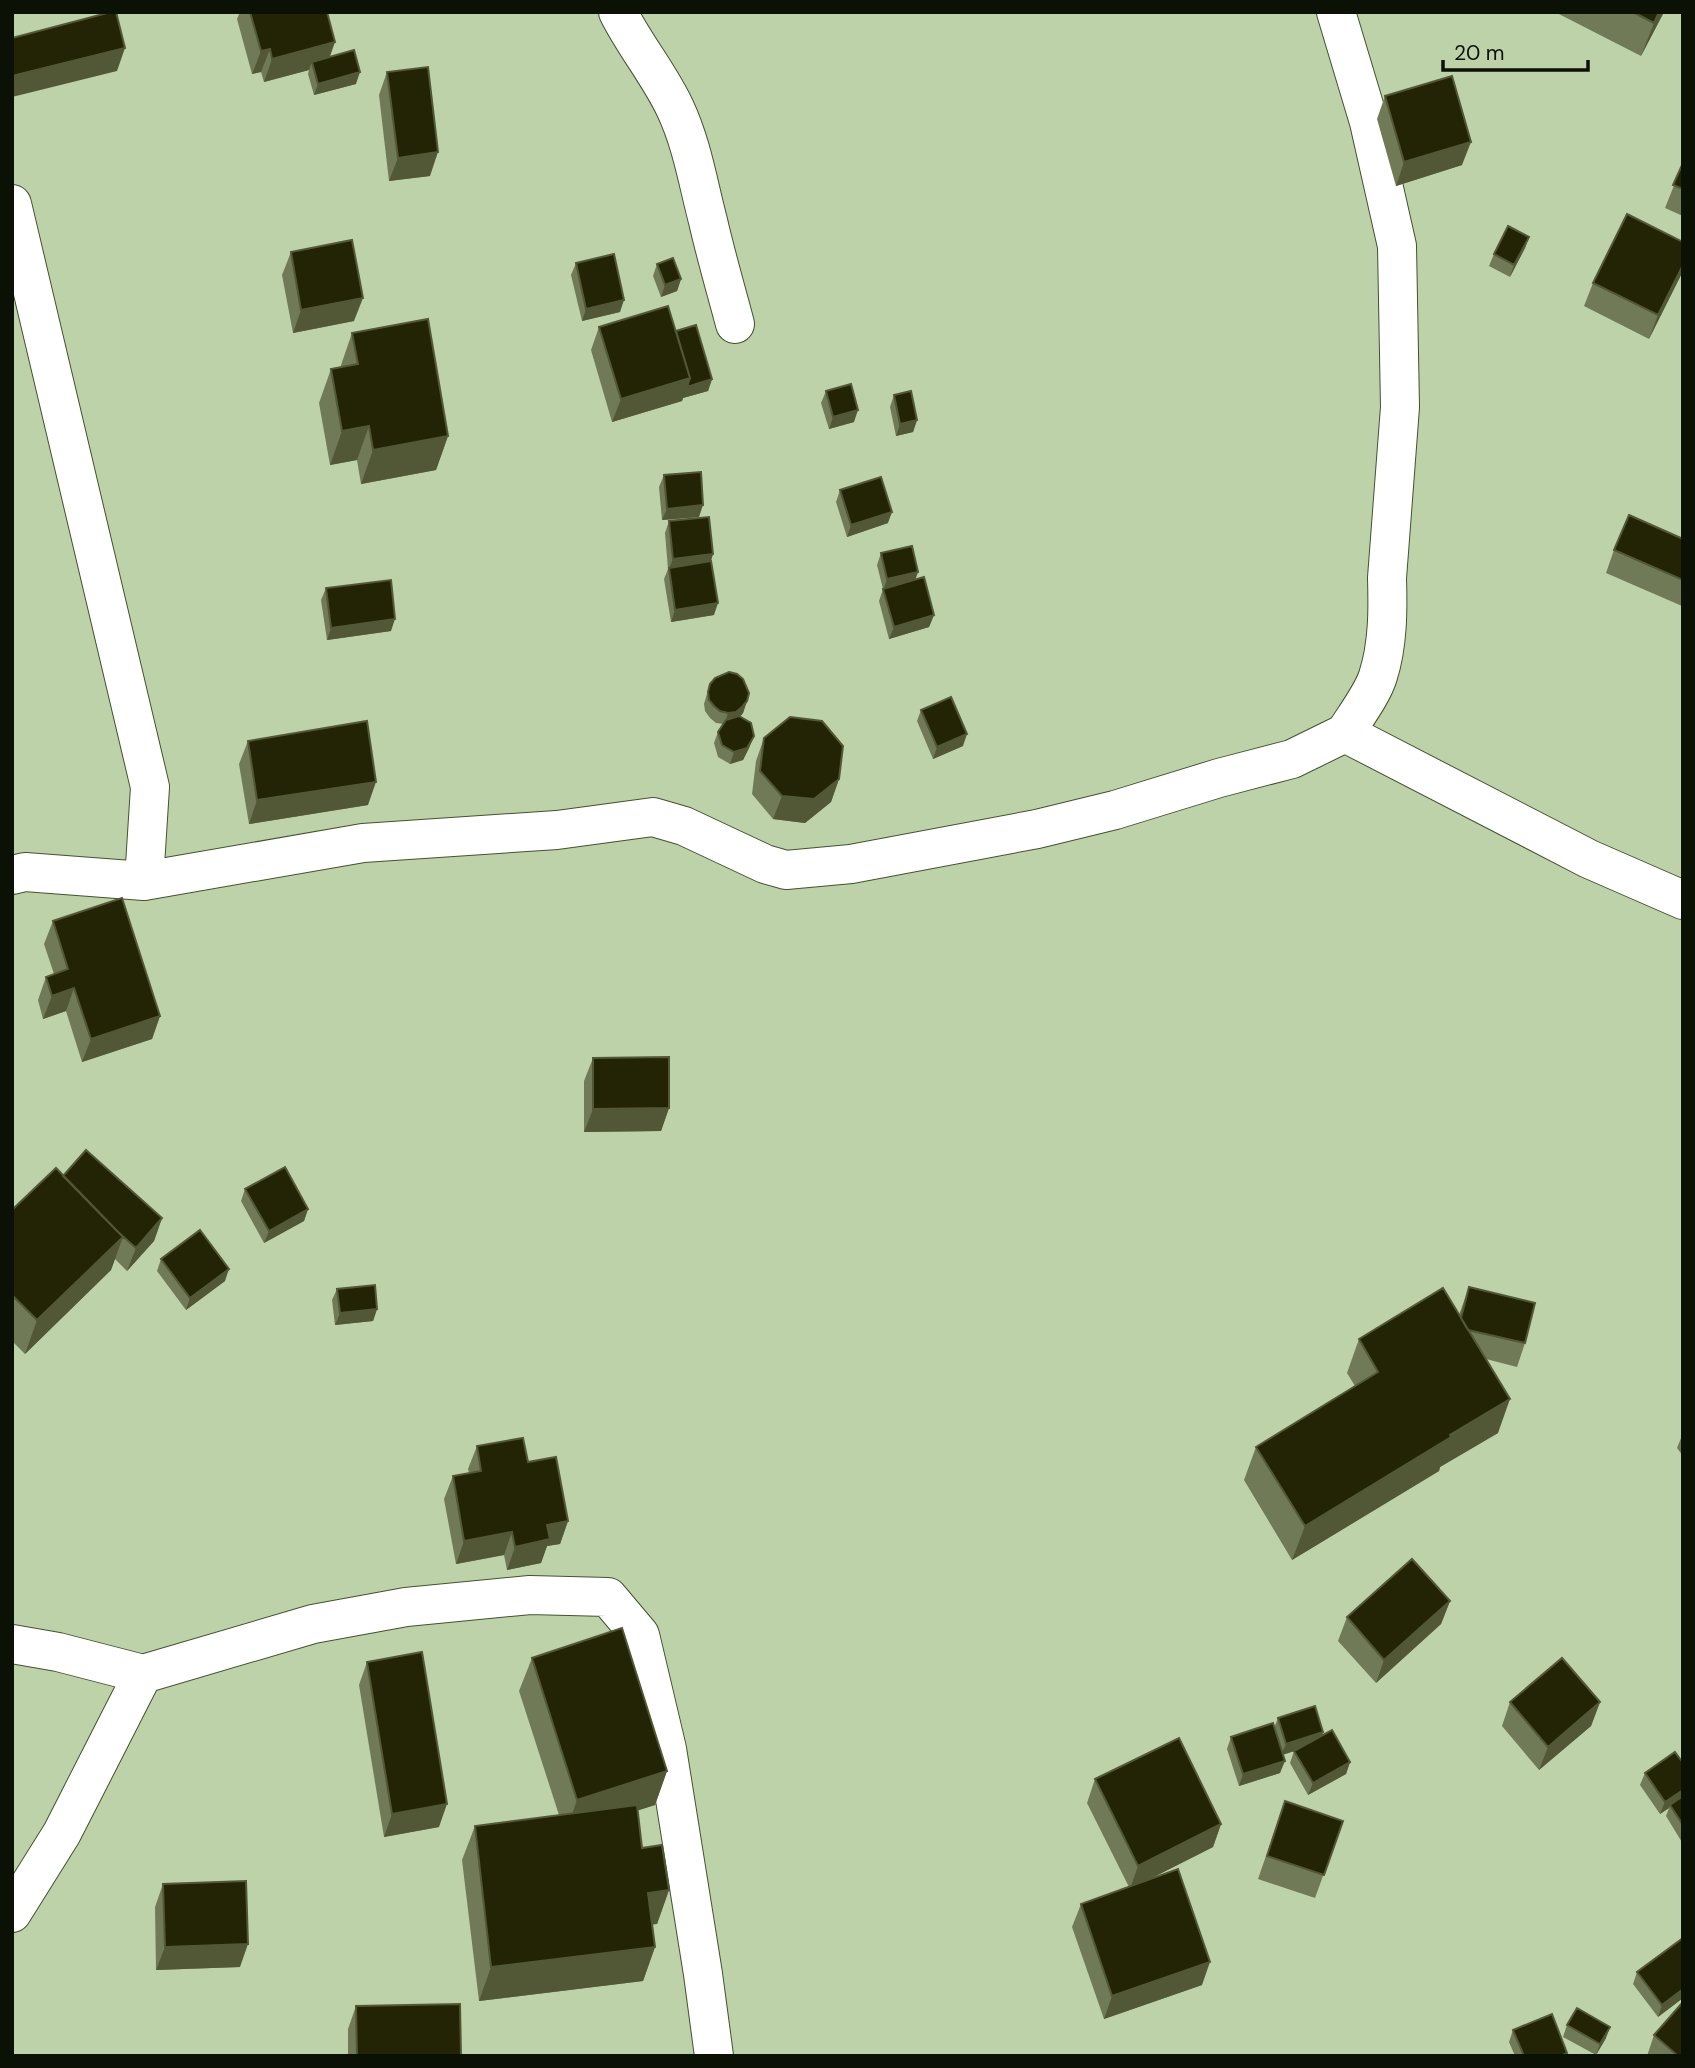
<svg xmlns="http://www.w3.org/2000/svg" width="1695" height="2068" viewBox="0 0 1695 2068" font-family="'DM Sans',sans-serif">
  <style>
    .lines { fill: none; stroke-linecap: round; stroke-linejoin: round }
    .street-casing { stroke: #42522f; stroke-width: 40 }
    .street { stroke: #fff; stroke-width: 38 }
    .wall { fill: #707a57 }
    .shaded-wall { fill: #525836 }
    .building { fill: #232305; stroke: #525836; stroke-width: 2 }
  </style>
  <rect width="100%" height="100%" fill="#bed2a9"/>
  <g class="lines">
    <defs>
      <path id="street" d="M618 12C635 46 659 74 675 108 692 144 698 183 708 221 716 256 726 290 735 324
        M1336 12 1369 122 1397 246 1400 407 1387 578C1388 610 1388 645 1378 676 1373 693 1355 717 1345 733
        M12 204 150 787 144 881
        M12 875 25 872 144 881 363 843 557 830 653 817 684 826 765 864 786 870 851 864 1037 829 1115 810 1219 778 1292 759 1345 733 1589 859 1683 900
        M12 1644 58 1652 143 1674 313 1624 406 1607 530 1595 608 1597 640 1635 667 1749 703 1974 714 2056
        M12 1913 62 1833 143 1674"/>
    </defs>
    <use href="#street" class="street-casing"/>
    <use href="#street" class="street"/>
  </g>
  <path class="wall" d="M240 12H250L330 57 356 84 314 95 308 74 309 70 264 82 261 72 252 74 237 19Z
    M1555 12H1664L1641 56Z
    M387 72 430 176 389 181 379 95Z
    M1385 96 1462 165 1396 186 1377 119Z
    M1683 163V216L1665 208Z
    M1529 237 1525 248 1510 277 1489 266 1494 254Z
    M291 252 354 321 293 333 282 275Z
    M576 263 620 312 582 321 571 275Z
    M657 264 681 279 677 291 661 297 653 276Z
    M1683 271 1649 339 1584 306 1593 283Z
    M599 327 676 331 712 379 708 391 683 398 682 401 612 422 591 350Z
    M352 333 448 436 436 470 361 484 357 460 330 465 319 403 331 369 340 368Z
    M826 391 854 422 829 429 821 403Z
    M894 395 917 420 913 432 896 436 890 407Z
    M664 475 699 517 662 520 659 487Z
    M840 490 888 523 847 537 836 502Z
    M669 521 713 554 711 561 714 615 671 622 664 579 668 569 665 533Z
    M1683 539 1682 606 1606 573 1614 550Z
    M881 553 915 580 934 615 929 627 889 639 879 601 883 589 877 565Z
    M326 588 391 631 327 640 321 600Z
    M710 684 747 701 743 713 740 717 754 736 749 748 743 760 730 764 718 757 714 743 718 732 723 724 716 723 710 718 705 711 704 704Z
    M921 710 963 746 933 759 917 721Z
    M764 738 839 779 831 802 805 823 773 819 752 794 756 761Z
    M248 741 368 805 249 824 239 764Z
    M53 921 160 1016 152 1039 82 1062 66 1011 43 1019 38 1000 46 977 54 974 44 944Z
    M593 1058 669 1108 661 1131 584 1132V1081Z
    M63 1176 162 1218 154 1241 127 1271 115 1259 111 1270 25 1354 12 1341V1210Z
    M245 1189 308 1209 304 1221 264 1243 241 1201Z
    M161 1259 225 1281 186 1310 157 1271Z
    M1469 1287 1525 1343 1517 1367 1486 1359 1498 1433 1440 1467 1439 1471 1292 1560 1244 1480 1256 1447 1355 1386 1347 1373 1359 1339 1459 1315Z
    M337 1289 377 1309 373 1321 335 1325 332 1300Z
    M1683 1433V1456L1677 1448Z
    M477 1446 528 1462 568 1521 560 1544 547 1546 541 1563 507 1570 504 1555 456 1564 444 1499 453 1476 469 1473 468 1469Z
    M1450 1601 1441 1624 1376 1683 1338 1641 1347 1617Z
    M532 1658 667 1771 655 1805 638 1810 642 1848 669 1890 657 1924H652L655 1947 643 1981 479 2001 462 1860 475 1826 559 1815 519 1691Z
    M367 1662 439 1827 384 1837 359 1685Z
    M1510 1702H1600L1591 1726 1539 1770 1502 1726Z
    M1278 1718 1323 1732 1322 1736 1350 1762 1346 1774 1308 1795 1290 1763 1294 1751 1283 1755 1280 1773 1239 1786 1227 1749 1231 1737 1274 1728Z
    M1683 1763V1844L1666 1816 1669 1808 1660 1814 1640 1785 1645 1773Z
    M1095 1779 1221 1824 1213 1847 1150 1879 1202 1985 1104 2019 1072 1927 1081 1904 1129 1887 1087 1803Z
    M1285 1801 1343 1821 1315 1898 1258 1879Z
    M163 1884 240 1967 156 1970 155 1907Z
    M1683 1938V1998L1658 2017 1633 1984 1637 1972Z
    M356 2006 461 2056H348V2029Z
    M1567 2025 1606 2038 1596 2055 1563 2037Z
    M1513 2030 1566 2056H1515L1509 2042Z
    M1654 2035 1683 2056H1647Z"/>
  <path class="shaded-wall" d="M1659 12H1664L1641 56 1654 23Z
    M335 42 327 65 312 62 309 70 264 82 272 59Z
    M125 48 117 71 12 97V76Z
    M270 49 261 72 252 74 261 51Z
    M360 72 356 84 314 95 318 84Z
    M1471 142 1462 165 1396 186 1404 162Z
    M438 152 430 176 389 181 398 158Z
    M1529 237 1525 248 1510 277 1514 265Z
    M1683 265V271L1649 339 1658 315Z
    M681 279 677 291 661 297 665 285Z
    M363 298 354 321 293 333 301 310Z
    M624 300 620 312 582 321 586 309Z
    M690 378 682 401 612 422 621 399Z
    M712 379 708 391 683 398 687 387Z
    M858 410 854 422 829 429 833 417Z
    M917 420 913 432 896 436 900 424Z
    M369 426 357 460 330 465 342 431Z
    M448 436 436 470 361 484 373 450Z
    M703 505 699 517 662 520 667 509Z
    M892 512 888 523 847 537 851 525Z
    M713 554 709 566 668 571 673 559Z
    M918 572 914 584 883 591 887 579Z
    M718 603 714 615 671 622 675 610Z
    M934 615 929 627 889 639 894 627Z
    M395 619 391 631 327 640 331 628Z
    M747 701 743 713 738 719 724 725 728 713Z
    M967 734 963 746 933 759 937 747Z
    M754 736 749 748 743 760 730 764 734 752Z
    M839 779 831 802 805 823 773 819 782 796Z
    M376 782 368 805 249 824 257 800Z
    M74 988 66 1011 43 1019 52 996Z
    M160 1016 152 1039 82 1062 91 1039Z
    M669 1108 661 1131 584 1132 593 1109Z
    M308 1209 304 1221 264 1243 269 1231Z
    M162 1218 154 1241 127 1271 136 1248Z
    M123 1237 111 1270 25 1354 37 1320Z
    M229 1269 225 1281 186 1310 190 1298Z
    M377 1309 373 1321 335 1325 340 1313Z
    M1510 1399 1498 1433 1440 1467 1439 1471 1292 1560 1305 1526Z
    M568 1521 560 1544 547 1546 541 1563 507 1570 515 1547 547 1525Z
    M512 1532 504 1555 456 1564 464 1541Z
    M1450 1601 1441 1624 1376 1683 1384 1660Z
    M1600 1702 1591 1726 1539 1770 1548 1747Z
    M1323 1732 1319 1744 1281 1755 1286 1744Z
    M1285 1761 1280 1773 1239 1786 1243 1774Z
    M1350 1762 1346 1774 1308 1795 1313 1783Z
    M667 1771 655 1805 565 1834 577 1800Z
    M1683 1790V1798L1670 1805 1669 1808 1660 1814 1665 1802Z
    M447 1804 439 1827 384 1837 392 1814Z
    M1221 1824 1213 1847 1130 1889 1138 1866Z
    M669 1890 657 1924 635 1927 648 1893Z
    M248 1944 240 1967 156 1970 165 1947Z
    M655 1947 643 1981 479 2001 491 1967Z
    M1210 1962 1202 1985 1104 2019 1112 1996Z
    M1683 1989V1998L1658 2017 1662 2005Z
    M1610 2027 1606 2038 1596 2055 1600 2044Z"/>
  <path class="building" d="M111 12H116L125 48 12 76V38Z
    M250 12H327L335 42 272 59 270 49 261 51Z
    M1633 12H1659L1654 23Z
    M354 50 360 72 318 84 312 62Z
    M428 67 438 152 398 158 387 72Z
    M1452 76 1471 142 1404 162 1385 96Z
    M1683 163V189L1673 185Z
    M1627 214 1683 242V265L1658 315 1593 283Z
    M1508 226 1529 237 1514 265 1494 254Z
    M352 240 363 298 301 310 291 252Z
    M614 254 624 300 586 309 576 263Z
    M673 258 681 279 665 285 657 264Z
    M668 306 690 378 621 399 599 327Z
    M428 319 448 436 373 450 369 426 342 431 331 369 358 364 352 333Z
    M696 325 712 379 687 387 690 378 676 331Z
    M851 384 858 410 833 417 826 391Z
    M911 391 917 420 900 424 894 395Z
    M701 472 703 505 667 509 664 475Z
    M881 477 892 512 851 525 840 490Z
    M1629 515 1683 539V580L1614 550Z
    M709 517 713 554 673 559 669 521Z
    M912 546 918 572 887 579 881 553Z
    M711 561 718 603 675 610 669 568Z
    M924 577 934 615 894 627 883 589Z
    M391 580 395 619 331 628 326 588Z
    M729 672 737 674 743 679 749 693 747 701 742 707 736 712 728 713 720 711 714 706 709 700 708 692 710 684 715 678Z
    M951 697 967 734 937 747 921 710Z
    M739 716 751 723 754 736 747 748 734 752 722 745 718 732 726 720Z
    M790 717 822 721 843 746 839 779 814 799 782 796 760 771 764 738Z
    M367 721 376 782 257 800 248 741Z
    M122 898 160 1016 91 1039 74 988 52 996 46 977 68 969 53 921Z
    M669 1057V1108L593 1109V1058Z
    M86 1150 162 1218 136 1248 117 1231 63 1176Z
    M285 1167 308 1209 269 1231 245 1189Z
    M56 1168 123 1237 37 1320 12 1295V1210Z
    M200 1230 229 1269 190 1298 161 1259Z
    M375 1285 377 1309 340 1313 337 1289Z
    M1469 1287 1535 1303 1525 1343 1468 1330 1461 1318Z
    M1443 1288 1510 1399 1450 1435 1451 1437 1305 1526 1256 1447 1378 1372 1359 1339Z
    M523 1438 528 1462 556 1457 568 1521 547 1525 550 1539 515 1547 512 1532 464 1541 453 1476 481 1471 477 1446Z
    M1412 1559 1450 1601 1384 1660 1347 1617Z
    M622 1628 667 1771 577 1800 532 1658Z
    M422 1652 447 1804 392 1814 367 1662Z
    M1562 1658 1600 1702 1548 1747 1510 1702Z
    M1315 1706 1323 1732 1286 1744 1278 1718Z
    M1273 1723 1285 1761 1243 1774 1231 1737Z
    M1332 1730 1350 1762 1313 1783 1294 1751Z
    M1179 1738 1221 1824 1138 1866 1095 1779Z
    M1675 1752 1683 1763V1790L1665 1802 1645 1773Z
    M1683 1796V1825L1670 1805Z
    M1285 1801 1343 1821 1324 1875 1267 1856Z
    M637 1805 642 1848 662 1845 669 1890 648 1893 655 1947 491 1967 475 1826Z
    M1178 1869 1210 1962 1112 1996 1081 1904Z
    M246 1881 248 1944 165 1947 163 1884Z
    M1683 1938V1989L1662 2005 1637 1972Z
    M1683 2002V2056H1678L1654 2035Z
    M460 2004 461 2056H357L356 2006Z
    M1577 2008 1610 2027 1600 2044 1567 2025Z
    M1552 2014 1567 2053 1561 2056H1524L1513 2030Z"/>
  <rect width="1695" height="2068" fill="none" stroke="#0b1205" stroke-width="28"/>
  <path d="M1443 60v10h145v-10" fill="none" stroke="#0b1205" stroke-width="3.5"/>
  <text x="1454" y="60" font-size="21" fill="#0b1205" stroke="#bed2a9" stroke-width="5" paint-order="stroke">20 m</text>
</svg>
